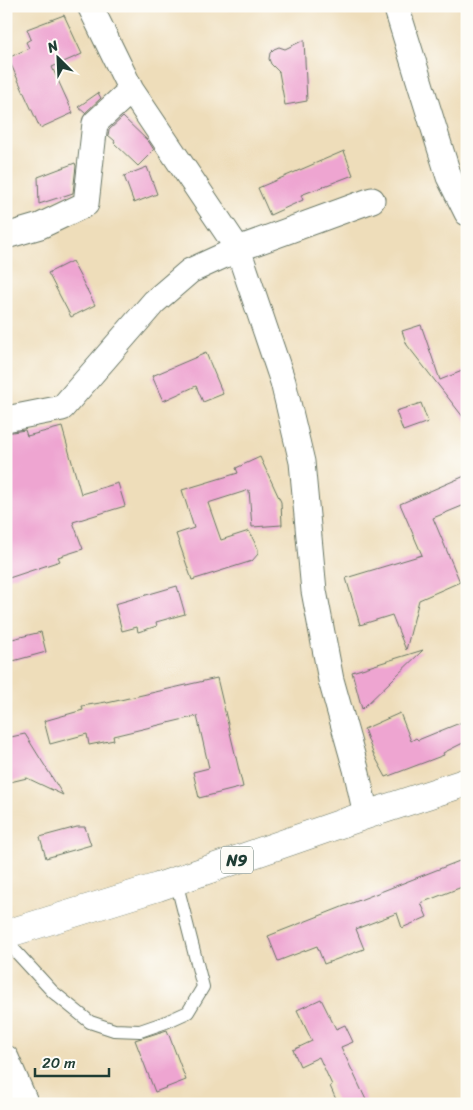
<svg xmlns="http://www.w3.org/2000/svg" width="473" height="1110" viewBox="0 0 473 1110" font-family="Sriracha,sans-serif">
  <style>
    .building { fill: #eea5d1 }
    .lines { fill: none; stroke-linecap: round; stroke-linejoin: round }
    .lane-casing { stroke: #677563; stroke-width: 14 }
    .street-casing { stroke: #677563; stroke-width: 27 }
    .highway-casing { stroke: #677563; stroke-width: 29 }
    .lane { stroke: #fff; stroke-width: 12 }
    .street { stroke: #fff; stroke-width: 25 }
    .highway { stroke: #fff; stroke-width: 28 }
    .labels { text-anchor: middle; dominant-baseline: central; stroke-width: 4; stroke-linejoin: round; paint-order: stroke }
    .shield { fill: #fdfcf7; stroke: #62766e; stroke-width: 1 }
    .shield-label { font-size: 16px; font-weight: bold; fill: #1f3d34 }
  </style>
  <rect width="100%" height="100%" fill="#fdfcf7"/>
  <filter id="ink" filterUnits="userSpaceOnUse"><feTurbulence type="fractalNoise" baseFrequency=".02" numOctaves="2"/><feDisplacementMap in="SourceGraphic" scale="10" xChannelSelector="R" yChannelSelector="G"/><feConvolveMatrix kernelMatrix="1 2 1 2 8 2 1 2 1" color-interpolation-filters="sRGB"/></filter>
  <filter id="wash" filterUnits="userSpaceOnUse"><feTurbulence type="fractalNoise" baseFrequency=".0096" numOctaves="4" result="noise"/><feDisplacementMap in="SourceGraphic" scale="20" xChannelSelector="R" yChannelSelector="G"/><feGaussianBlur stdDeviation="1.12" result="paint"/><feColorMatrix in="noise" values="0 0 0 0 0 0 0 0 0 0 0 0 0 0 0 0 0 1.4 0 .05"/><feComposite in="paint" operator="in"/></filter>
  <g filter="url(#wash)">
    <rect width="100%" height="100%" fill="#eeddba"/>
    <g id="blocks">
      <path class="building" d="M64 15 82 54 52 67 73 113 40 128 8 58 29 48 26 42 31 39 27 29Z
        M304 40 307 101 285 105 279 72 271 64 269 59 270 53 274 49 279 47 285 49Z
        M98 93 101 98 85 113 78 107Z
        M123 117 149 142 154 150 138 166 114 143 115 141 108 135 109 130Z
        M344 151 353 175 301 195 303 200 270 215 258 188Z
        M75 163 76 166 73 193 39 204 38 177Z
        M147 167 157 194 134 203 124 176Z
        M72 261 95 305 71 317 48 273Z
        M421 325 440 380 467 369V422L407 345 402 331Z
        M206 353 223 394 203 402 196 386 163 401 152 376Z
        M421 403 428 422 403 431 396 411Z
        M62 427 81 494 118 483 125 506 73 522 83 549 58 557 60 561 6 579V433L25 430 27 436Z
        M260 457 281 502 282 525 252 527 249 490 208 503 221 540 249 531 258 549V554L252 561 192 580 176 534 194 528 182 490 238 473 236 468Z
        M467 475V504L433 518 460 582 419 600 406 650 392 615 360 625 346 578 422 555 400 504Z
        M177 586 185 614 156 622 157 626 138 632 137 627 122 631 115 604Z
        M41 632 46 652 13 661 8 640Z
        M423 650 362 709 352 672Z
        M217 678 243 787 199 798 193 772 209 768 197 716 113 736 114 740 89 745 87 734 50 744 44 721 83 710 82 706 106 702 107 703Z
        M400 713 411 741 416 738 418 740 467 720V741L443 753 444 755 386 777 373 753 364 729Z
        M25 734 63 795 27 778 6 783V738Z
        M77 827H85L91 845 46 858 40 837Z
        M467 858V885L421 903 427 917 402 928 397 913 356 929 364 949 324 964 317 946 278 961 268 936Z
        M321 999 336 1029 345 1025 353 1042 341 1047 368 1104H338L330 1086 332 1085 319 1057 300 1066 293 1050 312 1041 297 1010Z
        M167 1030 186 1080 155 1092 135 1040Z"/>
    </g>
  </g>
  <g filter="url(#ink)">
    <use href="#blocks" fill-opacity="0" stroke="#677563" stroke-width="1"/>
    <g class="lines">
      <defs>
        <path id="lane" d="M6 941 53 992 90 1022 114 1030 140 1031 166 1022 188 1012 203 987 176 881"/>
        <path id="street" d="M90 6 131 90 238 249 283 382 302 462 314 591 331 680 356 769 366 815
          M396 6 449 177 467 213
          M6 236 40 226 86 204 95 123 131 90
          M6 419 62 408 154 302 190 271 238 249 372 200
          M6 1058 26 1104"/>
        <path id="highway" d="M6 934 158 887 366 815 467 782"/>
      </defs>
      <use href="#lane" class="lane-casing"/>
      <use href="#street" class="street-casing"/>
      <use href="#highway" class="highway-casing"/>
      <use href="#lane" class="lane"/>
      <use href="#street" class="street"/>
      <use href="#highway" class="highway"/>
    </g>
  </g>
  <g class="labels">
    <rect class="shield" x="221" y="846.5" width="32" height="27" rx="4"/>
    <g class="shield-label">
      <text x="237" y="860">N9</text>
    </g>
  </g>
  <rect width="473" height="1110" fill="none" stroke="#fdfcf7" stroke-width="25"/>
  <g transform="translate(58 58) rotate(336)" stroke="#fdfcf7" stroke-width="4" paint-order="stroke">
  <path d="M0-4L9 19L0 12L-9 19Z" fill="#1f3d34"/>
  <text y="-8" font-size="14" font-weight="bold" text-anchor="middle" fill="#1f3d34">N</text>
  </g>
  <path d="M35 1068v8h74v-8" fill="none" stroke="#1f3d34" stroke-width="2.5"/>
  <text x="42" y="1068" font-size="15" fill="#1f3d34" stroke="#fdfcf7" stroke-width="4" paint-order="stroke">20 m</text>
</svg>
